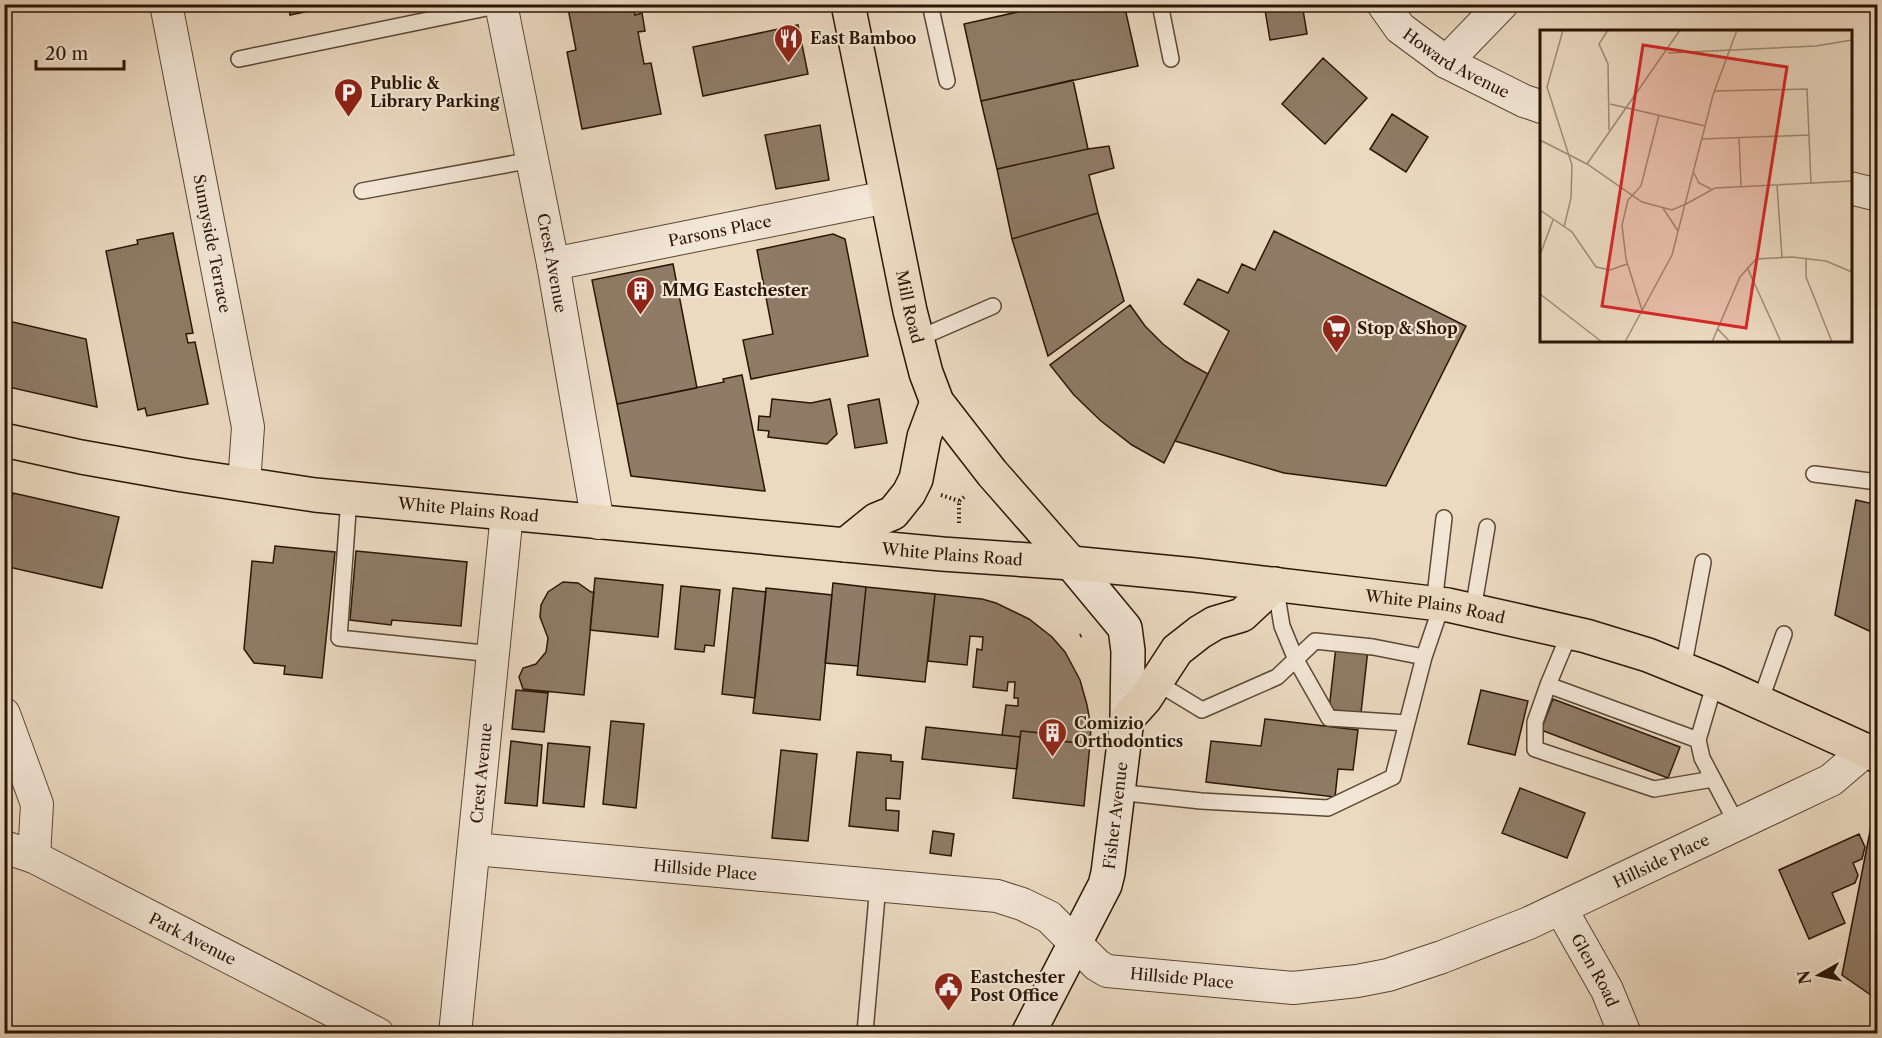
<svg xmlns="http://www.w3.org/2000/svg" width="1882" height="1038" viewBox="0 0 1882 1038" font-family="'Libre Caslon Text',serif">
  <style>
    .building { fill: #8f7b66; stroke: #2b1605; stroke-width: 1.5 }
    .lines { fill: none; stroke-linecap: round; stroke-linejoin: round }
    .lane-casing { stroke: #5b4734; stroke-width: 18 }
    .street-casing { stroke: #5b4734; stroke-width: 34 }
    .secondary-casing { stroke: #2b1605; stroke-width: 36 }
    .primary-casing { stroke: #2b1605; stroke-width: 36 }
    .path { stroke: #2b1605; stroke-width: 4; stroke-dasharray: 1.5 3; stroke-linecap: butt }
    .lane { stroke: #f2e6d6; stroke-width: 15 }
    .street { stroke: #f2e6d6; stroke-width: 32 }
    .secondary { stroke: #f2e6d6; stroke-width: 33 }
    .primary { stroke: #ebd9c0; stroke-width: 33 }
    .labels { text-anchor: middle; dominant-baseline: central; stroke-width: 4.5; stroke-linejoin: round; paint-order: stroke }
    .poi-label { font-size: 16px; font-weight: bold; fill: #2b1605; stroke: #f2e6d6; text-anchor: start }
    .street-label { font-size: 16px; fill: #2b1605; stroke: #f2e6d6 }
    .inset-road { fill: none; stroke: #9e8b75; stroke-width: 1.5 }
    .view { fill: #d62828; fill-opacity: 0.15; stroke: #d62828; stroke-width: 3 }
    .inset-edge { fill: none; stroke: #2b1605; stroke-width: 3 }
  </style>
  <rect width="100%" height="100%" fill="#ebd9c0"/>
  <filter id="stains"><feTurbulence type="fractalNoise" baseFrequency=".00333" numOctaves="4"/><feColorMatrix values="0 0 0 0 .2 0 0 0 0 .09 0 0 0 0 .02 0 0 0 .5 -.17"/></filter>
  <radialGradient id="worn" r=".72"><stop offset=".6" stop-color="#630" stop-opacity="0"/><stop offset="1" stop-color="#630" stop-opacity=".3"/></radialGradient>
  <path class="building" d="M288 4H342L290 15Z
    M558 4H633L635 15 642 13 645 31 638 32 644 64 651 63 661 114 582 129 567 52 576 50 568 8 559 9Z
    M1053 4H1124L1138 66 981 101 964 24Z
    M1264 4H1302L1307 34 1270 40Z
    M798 25 808 74 703 96 693 47Z
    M1323 58 1367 98 1325 144 1282 104Z
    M1073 80 1088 149 997 169 981 101Z
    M1392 114 1428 137 1406 172 1370 149Z
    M820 125 829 180 776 189 765 135Z
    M1109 146 1114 168 1089 175 1098 213 1012 239 997 169 1088 149Z
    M1098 213 1124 301 1048 356 1012 239Z
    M1274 231 1466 326 1386 486 1284 473 1175 441 1229 331 1184 304 1198 279 1228 293 1242 264 1255 270Z
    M173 233 193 333 186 334 188 343 195 342 208 404 147 416 145 408 138 410 106 251 138 244 137 240Z
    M833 234 845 239 868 356 751 379 743 340 773 334 757 250Z
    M673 264 697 388 617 404 592 280Z
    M1130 305 1145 326 1163 344 1185 361 1208 374 1164 463 1132 445 1101 421 1074 395 1050 365Z
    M4 320 86 339 97 407 4 386Z
    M742 375 765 491 631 476 617 404 724 382 723 379Z
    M772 399 811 403 830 399 837 434 827 444 768 437 769 431 758 430 759 416 770 417Z
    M879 399 887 443 855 448 848 405Z
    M13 493 119 517 102 588 4 566V505L10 506Z
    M1856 500 1878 505V635L1835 615Z
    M275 546 335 552 322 678 284 674 285 666 254 663 244 649 252 561 273 563Z
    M356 551 467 562 461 626 392 620 391 625 350 620Z
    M595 578 663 585 658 637 590 630Z
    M563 582 578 583 591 592H594L584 695 523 689 519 677 523 668 536 664 546 652 548 638 540 617 541 605 548 592Z
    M833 583 866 587 858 666 825 663Z
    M681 586 720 590 714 646 705 645 704 652 675 649Z
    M866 587 935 594 925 682 857 675Z
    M733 588 766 592 755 698 722 694Z
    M766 588 832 595 820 720 753 713Z
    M935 594 982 599 996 603 1029 619 1052 637 1065 652 1080 680 1087 705 1091 727 1090 744 1060 741V735L1021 731 1020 737 1002 735 1006 705 1018 706V698H1014L1015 682H1008L1007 691 973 687 977 649 982 650 983 637 970 636 967 665 928 661Z
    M1336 646 1368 649 1361 713 1329 710Z
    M516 690 548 693 544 732 512 729Z
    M1481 690 1528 701 1515 755 1468 744Z
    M1553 699 1680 747 1668 778 1541 730Z
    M1265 719 1358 730 1353 770 1338 769 1335 797 1206 782 1211 741 1261 746Z
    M611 721 644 724 636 808 603 804Z
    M926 727 1020 737 1017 769 922 759Z
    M1021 731 1060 735V741L1090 744 1084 806 1013 798Z
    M511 741 542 745 537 806 505 803Z
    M548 743 590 747 584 807 543 803Z
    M781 750 817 754 808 841 772 838Z
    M857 752 891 755V761L903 762 900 799 886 798V810L899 811 898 831 849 826Z
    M1520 788 1585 813 1567 858 1502 833Z
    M1873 816 1878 817V1000L1842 975Z
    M933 831 954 834 951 856 930 853Z
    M1859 834 1865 847 1862 859 1853 863 1858 875 1855 883 1832 893 1845 923 1809 939 1779 870Z"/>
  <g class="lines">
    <defs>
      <path id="lane" d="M930 4 947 81
        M1160 4 1171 59
        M239 59 501 5
        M362 191 532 160
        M917 339 993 306
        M1814 474 1878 482
        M349 498 339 638 493 654
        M1275 584 1282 626 1296 660 1329 718 1407 723
        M1434 604 1444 518
        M1473 610 1487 527
        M1683 669 1703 562
        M1156 682 1202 710 1277 677 1315 641 1373 647 1424 657 1442 604
        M1715 682 1698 740 1702 758 1737 824
        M1548 685 1570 632
        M1760 702 1784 634
        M1698 740 1548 685 1535 722V749L1654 789 1713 779
        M1117 792 1201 801 1328 808 1393 777 1424 657
        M873 1034 865 1032 878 885"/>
      <g id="street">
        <path id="s1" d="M166 4 248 427 244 484"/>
        <path id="s2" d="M501 4 553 264 598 523"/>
        <path id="s3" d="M1383 4 1400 28 1446 62 1524 101 1542 107"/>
        <path d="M1446 62 1502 4"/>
        <path d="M1850 188 1878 195"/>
        <path id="s4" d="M553 264 887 197"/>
        <path d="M4 714 37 804 34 857"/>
        <path id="s5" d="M4 847 34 857 378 1034"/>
        <path id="s6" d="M474 849 997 896 1022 904 1049 917 1097 965 1107 971 1293 988 1357 981 1388 975 1442 957 1529 923 1831 780 1865 751"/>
        <path id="s7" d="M1561 909 1607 990 1625 1034"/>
        <path id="s8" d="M455 1034 507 513"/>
      </g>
      <g id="secondary">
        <path id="s9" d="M1028 1034 1105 885 1108 873 1127 719 1128 651 1125 628 1071 563"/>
      </g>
      <g id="primary">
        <path id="s10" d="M848 4 910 311 926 373 937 402 992 473 1071 563"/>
        <path id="s11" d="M4 440 81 457 183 475 315 495 942 554 1071 563 1195 575 1448 605 1586 636 1648 655 1715 682 1878 756"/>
        <path d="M845 545 876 520 893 513 909 493 916 479 924 437 937 402"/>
        <path d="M1127 719 1145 699 1177 650 1200 632 1215 623 1242 615 1275 584"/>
      </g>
    </defs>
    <use href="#lane" class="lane-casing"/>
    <use href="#street" class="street-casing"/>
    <use href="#secondary" class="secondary-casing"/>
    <use href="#primary" class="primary-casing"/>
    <path class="path" d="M941 495 959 501
      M959 523V501L964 497
      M1080 636 1084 634"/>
    <use href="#lane" class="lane"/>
    <use href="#street" class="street"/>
    <use href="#secondary" class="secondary"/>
    <use href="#primary" class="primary"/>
  </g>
  <defs>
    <symbol id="restaurant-pin" viewBox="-11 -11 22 30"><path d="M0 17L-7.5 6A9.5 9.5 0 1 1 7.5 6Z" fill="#8f2418" stroke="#f2e6d6"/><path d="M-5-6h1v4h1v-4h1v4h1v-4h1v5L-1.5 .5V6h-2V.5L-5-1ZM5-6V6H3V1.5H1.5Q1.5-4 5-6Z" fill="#fff"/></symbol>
    <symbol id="parking-pin" viewBox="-11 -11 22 30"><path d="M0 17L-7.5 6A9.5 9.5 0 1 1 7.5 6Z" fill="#8f2418" stroke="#f2e6d6"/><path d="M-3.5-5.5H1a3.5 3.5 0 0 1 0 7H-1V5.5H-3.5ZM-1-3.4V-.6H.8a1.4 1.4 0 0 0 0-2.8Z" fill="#fff"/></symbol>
    <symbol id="building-pin" viewBox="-11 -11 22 30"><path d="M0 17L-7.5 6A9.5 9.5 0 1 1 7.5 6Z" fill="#8f2418" stroke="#f2e6d6"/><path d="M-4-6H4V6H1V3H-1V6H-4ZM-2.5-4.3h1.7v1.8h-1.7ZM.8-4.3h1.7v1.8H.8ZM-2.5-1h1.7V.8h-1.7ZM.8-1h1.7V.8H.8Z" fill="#fff"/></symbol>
    <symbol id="supermarket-pin" viewBox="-11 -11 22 30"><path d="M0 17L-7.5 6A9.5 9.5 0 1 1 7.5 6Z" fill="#8f2418" stroke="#f2e6d6"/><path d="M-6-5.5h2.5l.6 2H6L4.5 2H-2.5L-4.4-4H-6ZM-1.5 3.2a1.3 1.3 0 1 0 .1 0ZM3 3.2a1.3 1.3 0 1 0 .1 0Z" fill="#fff"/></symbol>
    <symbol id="civic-pin" viewBox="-11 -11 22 30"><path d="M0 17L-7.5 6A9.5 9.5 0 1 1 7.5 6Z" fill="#8f2418" stroke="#f2e6d6"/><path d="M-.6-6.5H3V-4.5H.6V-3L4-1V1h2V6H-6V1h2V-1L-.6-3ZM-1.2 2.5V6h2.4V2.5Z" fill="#fff"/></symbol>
  </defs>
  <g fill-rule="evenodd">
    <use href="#restaurant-pin" x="772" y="22" width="33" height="45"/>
    <use href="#parking-pin" x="332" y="76" width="33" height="45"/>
    <use href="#building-pin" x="624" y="274" width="33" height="45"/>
    <use href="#supermarket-pin" x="1320" y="312" width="33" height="45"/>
    <use href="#building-pin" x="1036" y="716" width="33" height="45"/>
    <use href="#civic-pin" x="932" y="970" width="33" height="45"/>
  </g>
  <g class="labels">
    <g class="poi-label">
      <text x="810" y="38">East Bamboo</text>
      <text x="370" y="83">Public &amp;<tspan x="370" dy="18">Library Parking</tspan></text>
      <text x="662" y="290">MMG Eastchester</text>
      <text x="1357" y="328">Stop &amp; Shop</text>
      <text x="1074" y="723">Comizio<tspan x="1074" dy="18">Orthodontics</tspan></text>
      <text x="970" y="977">Eastchester<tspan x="970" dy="18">Post Office</tspan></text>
    </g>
    <g class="street-label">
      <text stroke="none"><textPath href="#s3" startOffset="96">Howard Avenue</textPath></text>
      <text stroke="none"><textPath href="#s4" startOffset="170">Parsons Place</textPath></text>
      <text stroke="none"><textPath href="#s1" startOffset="244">Sunnyside Terrace</textPath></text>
      <text stroke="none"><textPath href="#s2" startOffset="264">Crest Avenue</textPath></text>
      <text stroke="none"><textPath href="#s10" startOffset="309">Mill Road</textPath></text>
      <text stroke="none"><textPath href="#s11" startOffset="470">White Plains Road</textPath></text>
      <text stroke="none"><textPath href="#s11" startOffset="956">White Plains Road</textPath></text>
      <text stroke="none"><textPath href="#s11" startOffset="1442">White Plains Road</textPath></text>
      <text stroke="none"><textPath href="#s8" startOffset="262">Crest Avenue</textPath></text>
      <text stroke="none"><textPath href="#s9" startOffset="238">Fisher Avenue</textPath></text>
      <text stroke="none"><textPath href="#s6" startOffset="1240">Hillside Place</textPath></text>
      <text stroke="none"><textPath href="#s6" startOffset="232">Hillside Place</textPath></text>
      <text stroke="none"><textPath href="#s5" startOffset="210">Park Avenue</textPath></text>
      <text stroke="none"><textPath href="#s7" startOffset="70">Glen Road</textPath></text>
      <text stroke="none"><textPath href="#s6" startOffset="736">Hillside Place</textPath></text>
    </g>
  </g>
  <g transform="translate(1540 30)">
    <rect width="312" height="312" fill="#ebd9c0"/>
    <path class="inset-road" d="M23 0 7 57 32 135 31 168 24 197M68 0 59 14 68 34 69 100M128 23 276 16 312 10M175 61 267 59 271 153M70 74 165 96M199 108 201 156M162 109 269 105M0 110 47 134 102 172 132 180 146 174M47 134 140 0M154 143 159 153 171 159M237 155 242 227M146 174 175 158 312 151M123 178 138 201M0 180 32 202 56 237 70 240 87 234M0 225 13 190M266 229V247L292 312M207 237 241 312M0 264 62 312M102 280 86 229 82 195 88 170 101 156 119 85M177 298 190 312M85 312 132 225 173 65 197 0M172 312 200 247 216 229 252 227 286 231 312 242"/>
    <path class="view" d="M103 15 247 37 206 298 62 276Z"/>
    <rect width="312" height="312" class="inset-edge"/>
  </g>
  <rect width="1882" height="1038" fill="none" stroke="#ebd9c0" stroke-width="24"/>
  <rect x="6" y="6" width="1870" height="1026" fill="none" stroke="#2b1605" stroke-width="3"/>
  <rect x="12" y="12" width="1858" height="1014" fill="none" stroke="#2b1605" stroke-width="1.5"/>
  <g transform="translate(1819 975) rotate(261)" stroke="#f2e6d6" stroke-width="4.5" paint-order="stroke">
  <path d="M0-4.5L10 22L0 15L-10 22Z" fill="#2b1605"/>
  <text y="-9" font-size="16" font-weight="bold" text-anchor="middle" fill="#2b1605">N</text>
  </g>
  <path d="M36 60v9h88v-9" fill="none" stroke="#2b1605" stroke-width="3"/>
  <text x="45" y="60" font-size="18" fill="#2b1605" stroke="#f2e6d6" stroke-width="4.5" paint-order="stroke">20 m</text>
  <rect width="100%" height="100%" filter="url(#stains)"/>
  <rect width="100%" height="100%" fill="url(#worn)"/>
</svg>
